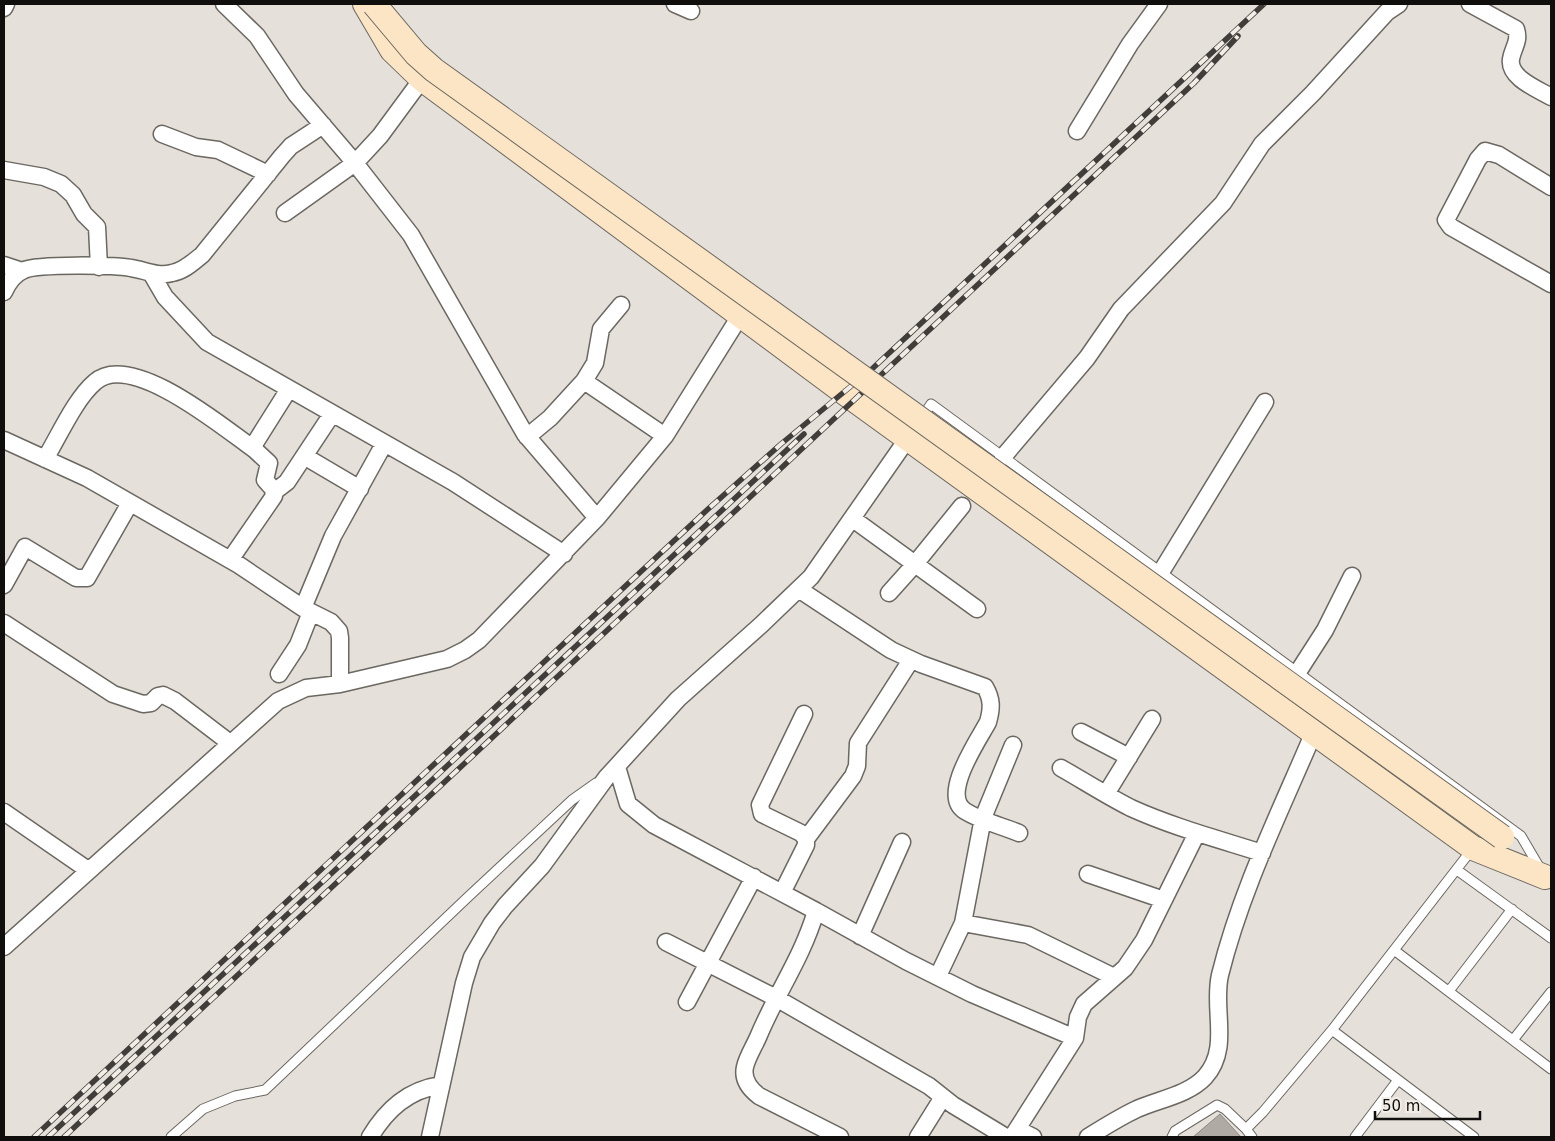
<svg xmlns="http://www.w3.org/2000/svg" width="1555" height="1141" viewBox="0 0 1555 1141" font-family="'DejaVu Sans',sans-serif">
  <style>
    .building { fill: #afaaa4; stroke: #8d8883 }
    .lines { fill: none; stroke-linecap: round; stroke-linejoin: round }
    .lane-casing { stroke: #6b6761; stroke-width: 11 }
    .street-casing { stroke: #6b6761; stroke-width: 19 }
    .secondary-casing { stroke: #6b6761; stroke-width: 26 }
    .lane { stroke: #fff; stroke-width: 9 }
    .street { stroke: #fff; stroke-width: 16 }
    .secondary { stroke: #fbe5c4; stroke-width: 24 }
    .rail-casing { stroke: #403d3a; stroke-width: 5.5 }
    .rail { stroke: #f2ede6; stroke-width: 4; stroke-dasharray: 11; stroke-linecap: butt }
    .secondary-bridge-casing { stroke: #6b6761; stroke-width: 26; stroke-linecap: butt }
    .secondary-bridge { stroke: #fbe5c4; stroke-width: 24 }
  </style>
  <rect width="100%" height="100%" fill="#e5e0d9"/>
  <path class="building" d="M1220 1114 1241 1137H1193Z"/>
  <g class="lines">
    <defs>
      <path id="lane" d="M921 419 931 404 1521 836 1541 870
        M1457 870 1551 938
        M1394 950 1551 1069
        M1449 991 1512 909
        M1332 1030 1474 1137
        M1513 1040 1551 992
        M1246 1129 1252 1137
        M171 1137 203 1109 235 1096 265 1090 468 897 572 800 596 783
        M1172 1137 1175 1131 1217 1105 1225 1109 1246 1129 1263 1112 1332 1030 1473 848
        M1355 1137 1398 1080"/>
      <path id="street" d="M224 4 257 36 296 94 355 163 411 235 525 434 597 518
        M675 4 691 11
        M1470 4 1516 29C1520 42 1513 47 1511 59 1508 78 1538 89 1551 97
        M4 8 6 4
        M1077 131 1130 44 1159 4
        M162 134 196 147 218 150 268 174
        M4 170 44 177 61 184 73 195 84 214 97 227 99 267
        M1551 187 1499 155 1485 151 1478 159 1446 220 1451 227 1551 284
        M285 213 355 163 380 136 422 79
        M4 265 22 271
        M151 273 165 297 207 342 453 482 564 554
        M4 292C8 283 14 274 24 270 38 264 114 265 131 268 145 270 157 277 172 273 184 271 193 262 202 255L282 156 291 146 323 125
        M584 381 595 363 601 329 621 305
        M527 437 550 418 584 381 665 436
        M4 440 87 478 239 565 303 608 331 622 339 631 340 638V684
        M304 456 360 489
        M1003 457 1087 358 1121 309 1223 203 1262 144 1313 93 1387 12 1399 4
        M45 459C59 436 75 399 95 382 131 350 224 428 255 450
        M274 492 287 482 332 414
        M853 519 977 609
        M230 560 274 496 273 489 265 480 269 463 255 450V443L289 389
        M1161 572 1265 402
        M4 585 25 547 76 578H87L130 503
        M800 590 891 650 921 664 985 687C992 699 992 708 988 722 978 741 940 795 965 811 981 821 1002 826 1019 833
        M889 593 915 564 962 506
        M303 608 333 536 384 444
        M4 623 113 694 143 704 151 703 158 696 163 695 175 701 230 743
        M1298 672 1325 630 1352 576
        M279 674 298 645 311 612
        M1081 732 1129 757
        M1013 745 983 818 963 923 1028 935 1114 977
        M617 767 628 804 654 825 816 911C802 958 777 992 759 1035 755 1045 747 1057 745 1067 742 1080 750 1089 759 1096L840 1137
        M1061 768C1084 781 1107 796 1131 808 1173 827 1218 839 1262 853
        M1106 794 1152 719
        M4 812 88 870
        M806 839 853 776 857 766 858 743 911 660
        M1088 874 1164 900
        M783 891 806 845V839L801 833 762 814 760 805 804 714
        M816 911 906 961 972 994 1075 1038
        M860 936 902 842
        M666 942 776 998 929 1086 953 1105 1006 1137
        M4 947 278 701 306 688 340 684 447 659 465 650 479 640 597 518 665 436 740 316
        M938 976 963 923
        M687 1002 754 877
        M1017 1129 1033 1137
        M370 1137C387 1109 408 1090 441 1085
        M430 1137 464 983 472 957 492 923 505 906 542 866 606 778 678 699 761 625 811 577 908 438
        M918 1137 943 1097
        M1012 1137 1075 1038 1078 1017 1084 1004 1125 968 1144 940 1197 833
        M1088 1137C1104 1127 1120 1117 1137 1109 1160 1099 1188 1095 1205 1077 1231 1048 1212 1009 1220 975 1241 890 1280 812 1314 732"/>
      <path id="secondary" d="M365 4 392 50 422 79 845 393 1473 848 1545 877"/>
    </defs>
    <use href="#lane" class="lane-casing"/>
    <use href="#street" class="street-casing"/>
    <use href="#secondary" class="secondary-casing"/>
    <use href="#lane" class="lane"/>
    <use href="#street" class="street"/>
    <use href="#secondary" class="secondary"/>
    <defs>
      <path id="rail" d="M34 1137 707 510 781 444 873 368 1264 4
        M48 1137 804 434
        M64 1137 1194 83 1238 36"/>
    </defs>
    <use href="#rail" class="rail-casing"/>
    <use href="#rail" class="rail"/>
    <defs>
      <path id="secondary-bridge" d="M374 4 416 54 434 70 1502 837"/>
    </defs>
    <use href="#secondary-bridge" class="secondary-bridge-casing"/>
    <use href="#secondary-bridge" class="secondary-bridge"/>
  </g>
  <rect width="1555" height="1141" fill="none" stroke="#110f0d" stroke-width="10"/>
  <path d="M1375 1111v8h105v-8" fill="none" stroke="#110f0d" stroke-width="2.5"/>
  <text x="1382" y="1111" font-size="15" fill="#110f0d" stroke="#f2ede6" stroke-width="4" paint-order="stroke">50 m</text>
</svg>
